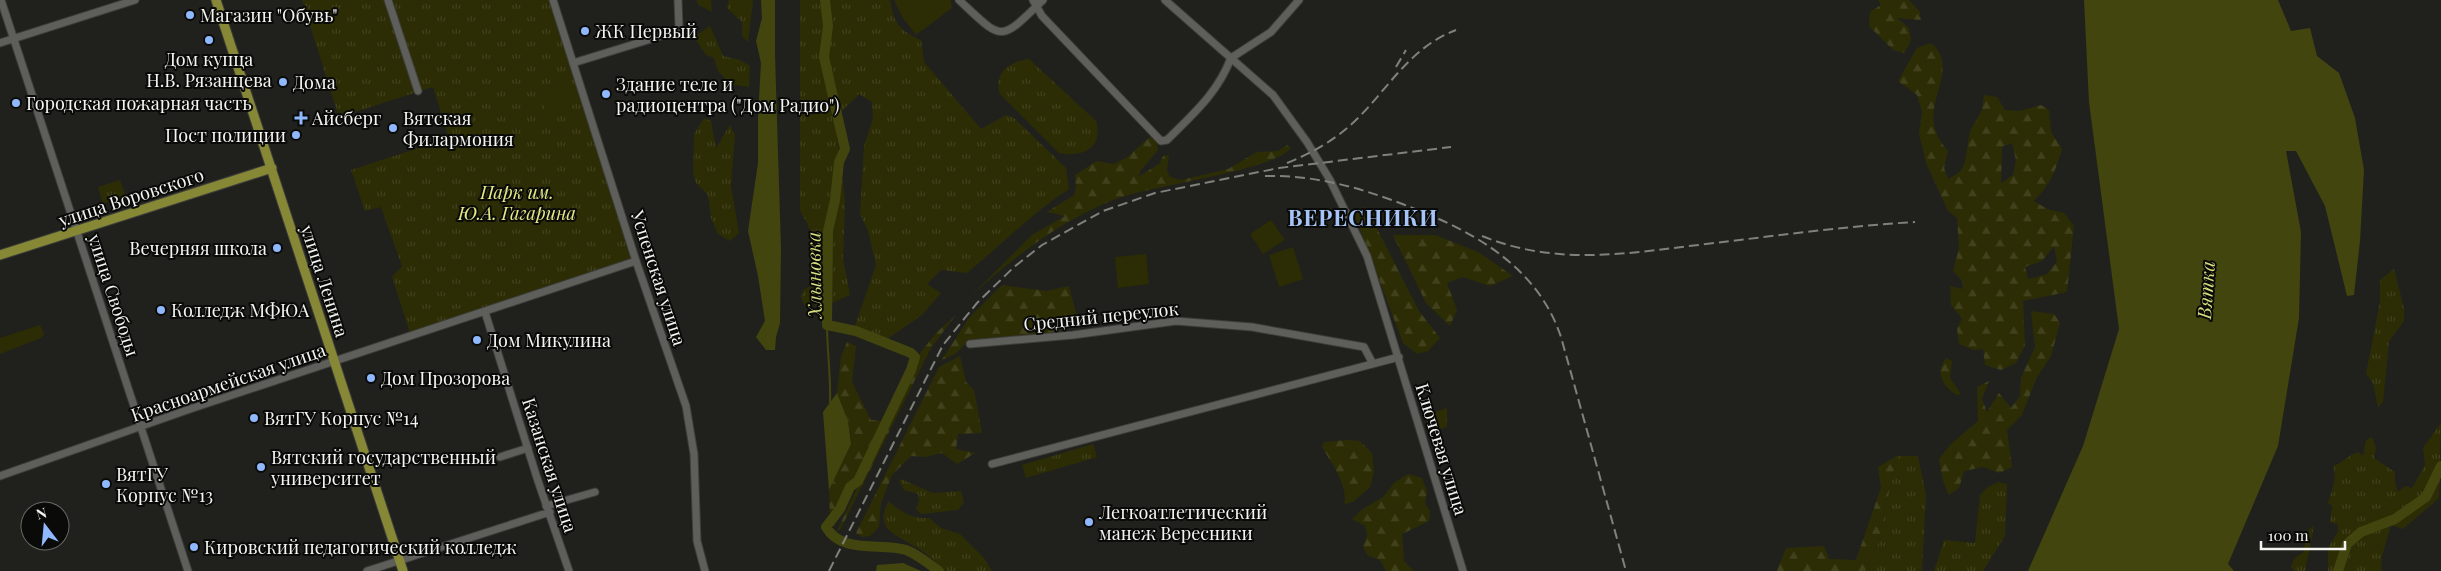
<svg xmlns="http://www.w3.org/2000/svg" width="2441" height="571" viewBox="0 0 2441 571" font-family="'Playfair Display',serif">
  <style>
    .grass { fill: url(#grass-tufts) }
    .forest { fill: url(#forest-firs); fill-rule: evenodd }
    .garden { fill: #2c2d04 }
    .water { fill: #43450e }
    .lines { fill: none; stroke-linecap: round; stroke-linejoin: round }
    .stream { stroke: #43450e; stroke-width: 2 }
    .river { stroke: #43450e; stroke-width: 10 }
    .minor-casing { stroke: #3d3d3a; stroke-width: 9 }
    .major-casing { stroke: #3d3d3a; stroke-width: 11 }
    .minor { stroke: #5e5e5a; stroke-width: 7 }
    .major { stroke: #868835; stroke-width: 9 }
    .rail { stroke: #80817d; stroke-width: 2; stroke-dasharray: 10 5; stroke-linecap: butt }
    .poi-dot { fill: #90b8fd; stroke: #0a0a09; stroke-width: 2 }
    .labels { text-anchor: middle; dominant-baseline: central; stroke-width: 4; stroke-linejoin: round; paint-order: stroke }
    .poi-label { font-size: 18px; fill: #f4f4f1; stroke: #0a0a09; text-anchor: start }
    .park-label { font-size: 18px; font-style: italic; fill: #e5ea87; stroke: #0a0a09 }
    .street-label { font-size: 18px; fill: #f4f4f1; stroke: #0a0a09 }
    .water-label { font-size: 19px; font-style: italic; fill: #dadf7c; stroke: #0a0a09 }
    .district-label { font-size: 22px; font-weight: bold; letter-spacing: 1px; fill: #a6c4f8; stroke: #0a0a09 }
  </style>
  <defs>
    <pattern id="grass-tufts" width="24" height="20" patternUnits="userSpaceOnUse" patternTransform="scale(1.25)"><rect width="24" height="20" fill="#2c2d04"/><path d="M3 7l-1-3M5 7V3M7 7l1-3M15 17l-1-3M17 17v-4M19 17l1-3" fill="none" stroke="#41421d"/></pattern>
    <pattern id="forest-firs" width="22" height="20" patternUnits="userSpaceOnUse" patternTransform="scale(1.25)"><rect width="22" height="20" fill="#2c2d04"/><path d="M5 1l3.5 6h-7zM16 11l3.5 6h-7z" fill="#41421d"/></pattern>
  </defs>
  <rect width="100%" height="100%" fill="#20211d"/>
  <path class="grass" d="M302 0H550L632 254 631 260 411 336 392 277 402 266 381 207 365 211 351 170 449 138 433 87 339 117Z
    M696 0H711L712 12 699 5Z
    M729 0H753L748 42 742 36V22L727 8Z
    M800 0H890C894 24 899 30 921 40L924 62 981 129 1006 115 1014 118 1066 168 1069 189C1032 213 1001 245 967 273L941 270 927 284 941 293 922 315 887 339 855 326 876 265 868 231 860 214 864 146 873 119 872 102 859 94 840 113 837 135 845 200 843 258 850 295 818 309 812 301 804 305 801 297 803 290C834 279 812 229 800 211Z
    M710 26 723 56 740 60 750 66 749 87 730 84 718 71 714 58 706 55 694 37Z
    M1029 59 1096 121C1104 148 1082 158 1059 153L1000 94C993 73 1010 61 1029 59Z
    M704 118 711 121 716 148 730 125 735 135 731 186 739 233 730 241 718 234 711 218 708 195 696 183 693 173 694 134Z
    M120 180 125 195 103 204 98 187Z
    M2394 269 2404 309V321L2389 341 2383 402 2378 407 2373 383 2366 374 2380 302V280Z
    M2441 423 2439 498 2403 529 2391 525 2382 556 2381 571H2328V548L2338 532V525L2330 522 2332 506 2328 503C2332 491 2337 479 2333 466 2343 463 2348 455 2358 452L2363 456 2366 440 2372 437 2376 448 2374 458 2395 472V483L2398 492 2405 486 2412 488 2425 465 2423 448Z
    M1093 444 1097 457 1026 478 1022 465Z
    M1897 456H1918L1926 495 1922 571H1865L1878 543Z
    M901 479 933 493 961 491 964 502 958 510 921 514 916 509 919 500 918 494 904 490 899 481Z
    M1998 482 2007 484 2005 536 1983 571H1934L1944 540 1975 543 1980 495 1988 487Z
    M889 501C900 512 913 519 929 518L941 528 960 534 984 558 992 571H943C937 562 924 551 914 546 894 534 873 528 889 501Z
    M2314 526 2305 571H2294L2291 567C2293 560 2296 555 2303 553L2309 529Z"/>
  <path class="forest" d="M1878 0H1909L1920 12 1921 20 1897 18 1909 28 1911 41 1904 53 1893 50 1869 26 1870 12 1881 5Z
    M1931 43C1958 65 1929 96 1934 124 1936 135 1941 143 1948 151L1944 168 1948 179 1960 172 1965 162 1970 131 1982 110 1984 95 1997 97 2005 110 2020 111 2041 105 2049 110 2051 132 2062 149C2055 172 2051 183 2034 201L2047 209 2064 213 2074 226 2067 292 2023 301 2025 345 2016 363 2001 370 1985 365 1983 349 1974 350 1959 344 1957 328 1962 319 1951 305 1950 286 1963 289 1962 280 1953 271 1959 248 1957 218 1948 211 1926 163 1919 134 1922 112 1917 95 1898 81 1917 48ZM2012 143 2016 160 2013 175 2001 183 2002 147ZM2054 246 2057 262 2047 274 2028 279 2025 267 2042 261Z
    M1150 137 1157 142 1158 150 1141 170 1138 177 1159 164 1163 156 1169 155 1167 170 1170 177 1181 180 1228 169 1257 152 1278 151 1287 145 1291 148C1273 171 1150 185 1113 200 1058 222 1013 258 969 298L1032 235 1065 216 1047 212 1074 195 1076 188 1075 175 1097 161 1113 164 1126 158Z
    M1366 207 1419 311 1440 338 1428 351 1417 354 1403 343 1354 213 1358 209Z
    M1393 235H1435L1478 252 1513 276 1490 286 1463 277 1447 283 1457 310 1450 326 1426 303Z
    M1002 285 1046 291 1069 286 1077 317 1058 332 969 340 955 354 941 361 969 318Z
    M2031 311 2054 314 2060 323 2051 356 2036 379 2022 415 2007 430 2012 467 2000 473 1983 467 1964 471 1959 488 1949 495 1943 481 1939 459 1951 444 1978 421 1977 387 1989 381 1982 399 1987 412 1999 393 2011 408 2020 396 2021 378 2035 347Z
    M955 316 931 348 840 530 837 531 921 352 937 332Z
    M847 342 856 346 852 382 871 420 883 421 834 527 830 521 829 490 851 444 848 421 837 393 841 357Z
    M960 356 966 382 974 390 982 433 958 434 956 449 975 453 957 464 942 453 925 457 911 456 892 475 881 503 879 527 870 536 862 537 856 533 939 367Z
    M1946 358 1952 361 1950 378 1961 394 1957 395C1942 386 1935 373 1946 358Z
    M1447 408V427L1432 431 1427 423 1426 415Z
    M1348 440 1360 441 1372 453 1374 471 1370 487 1353 502 1344 504C1349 487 1331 462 1322 447L1324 442Z
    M1897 456 1878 543 1865 571H1777L1786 548 1824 546 1829 559 1856 560 1881 488 1878 467Z
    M1408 474 1422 478 1427 491 1425 504 1430 510 1429 521 1402 534 1404 561 1414 571H1386L1380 560 1368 556 1363 547 1367 535 1365 526 1352 519 1363 509 1383 497 1394 483Z"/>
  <path class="garden" d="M894 0H951L952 8 916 35 903 18Z
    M564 86 572 111 548 118 540 94Z
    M1271 220 1285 240 1263 254 1250 234Z
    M1293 247 1303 279 1279 287 1269 255Z
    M1146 254 1149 284 1118 288 1115 257Z
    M40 325 44 334 41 338 0 354V338Z"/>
  <path class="water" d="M761 0H775V55L781 249 780 323 776 337 775 350H766L756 337 765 321 758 276 748 231 758 163V116L761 63 756 41 762 18Z
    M2084 0H2278L2291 31 2310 28 2317 56 2339 73 2355 118 2364 170 2360 241 2354 295 2347 296 2325 206 2296 151H2286L2301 232 2299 318 2278 446 2228 564 2234 571H2028L2083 446 2119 329 2089 102Z
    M837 393 848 421 851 444 829 490 823 412Z
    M903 563 921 571H876L877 565Z"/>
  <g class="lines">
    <path class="stream" d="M827 325C827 351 831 376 830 402"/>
    <path class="river" d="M825 0 828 26 824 57 845 149 839 162 835 200 828 231 827 325 856 331 911 353 915 357 911 370 858 481 850 487 840 509 826 527C842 555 882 542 906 550 917 554 929 564 939 571
      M2338 571 2347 544 2361 532 2395 519 2426 497 2441 466"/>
    <defs>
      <path id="minor" d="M1 0 188 571
        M388 0 418 91
        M553 0 636 261 686 406 694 454 697 541 705 571
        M959 0C1003 41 999 43 1043 0
        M1033 0 1042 16 1161 141 1167 140C1193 114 1217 94 1231 58
        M1165 0 1273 95 1307 142 1330 180 1367 256 1463 571
        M0 43 135 0
        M1231 58 1271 32 1299 0
        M573 63 677 31 679 27 678 0
        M485 312 537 478 569 571
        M970 344 1073 335 1176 321 1252 327 1364 347 1373 364
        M500 457 528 448
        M992 464 1399 357
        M0 476 190 409 636 261
        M546 506 595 492
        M367 571 550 512"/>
      <path id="major" d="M216 0 403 571
        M0 255 272 168"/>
    </defs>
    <use href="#minor" class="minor-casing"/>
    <use href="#major" class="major-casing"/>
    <use href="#minor" class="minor"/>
    <use href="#major" class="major"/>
    <path class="rail" d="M1396 67 1406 50
      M1287 163C1314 152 1337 139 1358 118 1390 86 1411 47 1456 30
      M1265 176C1315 175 1358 187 1405 205 1471 230 1537 265 1561 337L1626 571
      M1482 236C1561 268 1634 252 1715 243 1781 235 1848 226 1915 222
      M829 571 943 345 977 303 1014 267 1042 245 1103 211 1155 193 1279 168 1451 147"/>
  </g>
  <g class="poi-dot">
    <circle cx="190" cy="15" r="5"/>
    <circle cx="585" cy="31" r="5"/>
    <circle cx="209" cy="40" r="5"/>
    <circle cx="283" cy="82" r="5"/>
    <circle cx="606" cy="94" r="5"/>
    <circle cx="16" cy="103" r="5"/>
    <path d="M298.5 110.5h5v5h5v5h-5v5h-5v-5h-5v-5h5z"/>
    <circle cx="393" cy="128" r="5"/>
    <circle cx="296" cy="135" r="5"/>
    <circle cx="277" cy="248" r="5"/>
    <circle cx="161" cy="310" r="5"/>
    <circle cx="477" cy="340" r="5"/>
    <circle cx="371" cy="378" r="5"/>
    <circle cx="254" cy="418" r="5"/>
    <circle cx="261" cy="467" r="5"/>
    <circle cx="106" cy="484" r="5"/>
    <circle cx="1089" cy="522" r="5"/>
    <circle cx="194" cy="547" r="5"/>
  </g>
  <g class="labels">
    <g class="poi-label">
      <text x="200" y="15">Магазин "Обувь"</text>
      <text x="595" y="31">ЖК Первый</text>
      <text x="209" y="59" text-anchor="middle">Дом купца<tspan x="209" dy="21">Н.В. Рязанцева</tspan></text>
      <text x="293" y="82">Дома</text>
      <text x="616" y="84">Здание теле и<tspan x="616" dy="21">радиоцентра ("Дом Радио")</tspan></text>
      <text x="26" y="103">Городская пожарная часть</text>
      <text x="312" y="118">Айсберг</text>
      <text x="403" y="118">Вятская<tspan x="403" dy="21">Филармония</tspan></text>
      <text x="286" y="135" text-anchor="end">Пост полиции</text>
      <text x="267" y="248" text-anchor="end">Вечерняя школа</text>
      <text x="171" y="310">Колледж МФЮА</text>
      <text x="487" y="340">Дом Микулина</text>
      <text x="381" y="378">Дом Прозорова</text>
      <text x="264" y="418">ВятГУ Корпус №14</text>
      <text x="271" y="457">Вятский государственный<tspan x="271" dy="21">университет</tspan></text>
      <text x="116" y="474">ВятГУ<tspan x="116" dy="21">Корпус №13</tspan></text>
      <text x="1099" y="512">Легкоатлетический<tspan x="1099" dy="21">манеж Вересники</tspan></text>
      <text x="204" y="547">Кировский педагогический колледж</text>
    </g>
    <g class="park-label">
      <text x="517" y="192">Парк им.<tspan x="517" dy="21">Ю.А. Гагарина</tspan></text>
    </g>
    <g class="street-label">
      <text transform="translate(131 197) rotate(-18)">улица Воровского</text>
      <text transform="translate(659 278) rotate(72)">Успенская улица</text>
      <text transform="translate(325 281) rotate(72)">улица Ленина</text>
      <text transform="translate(114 295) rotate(72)">улица Свободы</text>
      <text transform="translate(1101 316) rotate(-6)">Средний переулок</text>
      <text transform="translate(228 382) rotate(-19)">Красноармейская улица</text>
      <text transform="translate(1442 449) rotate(73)">Ключевая улица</text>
      <text transform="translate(550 465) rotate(72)">Казанская улица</text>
    </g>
    <g class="water-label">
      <text transform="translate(813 275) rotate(-91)">Хлыновка</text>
      <text transform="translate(2205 290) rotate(-86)">Вятка</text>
    </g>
    <g class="district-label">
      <text x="1363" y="217">ВЕРЕСНИКИ</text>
    </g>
  </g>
  <g transform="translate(45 526) rotate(344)"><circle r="24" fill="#0a0a09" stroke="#686866"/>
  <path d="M0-4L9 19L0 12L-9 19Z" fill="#90b8fd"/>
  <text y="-8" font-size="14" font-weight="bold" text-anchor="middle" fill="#f4f4f1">N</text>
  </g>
  <path d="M2261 541v8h84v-8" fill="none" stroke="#f4f4f1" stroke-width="2.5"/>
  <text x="2268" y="541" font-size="15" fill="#f4f4f1" stroke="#0a0a09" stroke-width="4" paint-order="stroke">100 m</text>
</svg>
